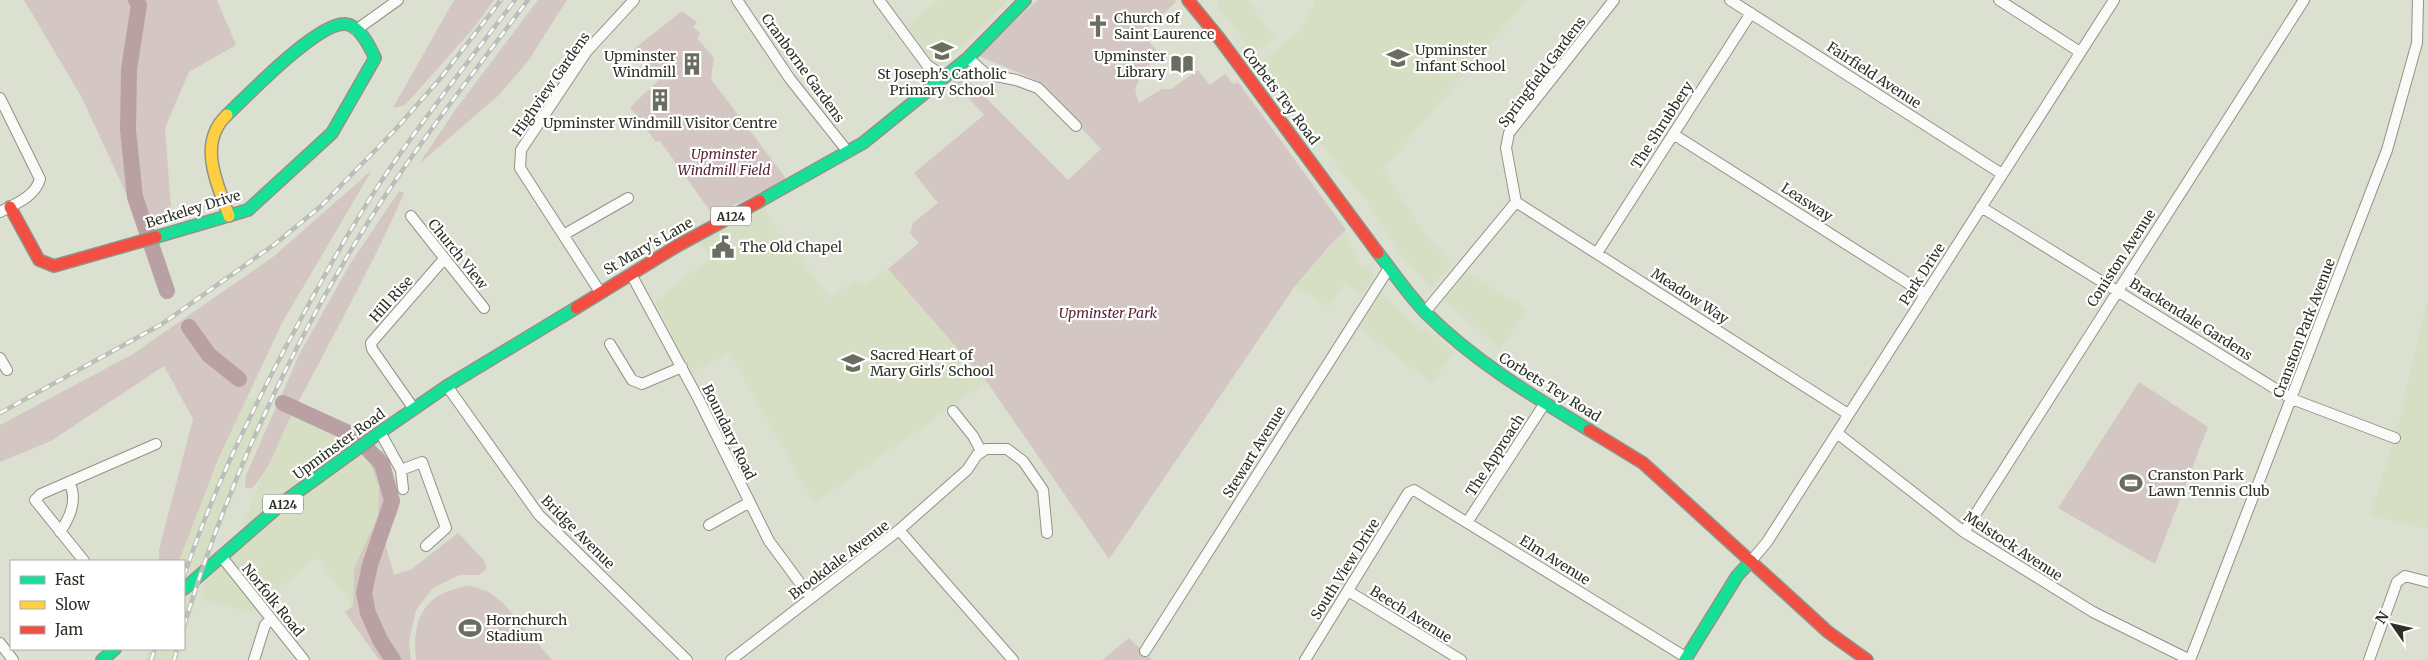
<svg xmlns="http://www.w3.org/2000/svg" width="2428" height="660" viewBox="0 0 2428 660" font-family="Merriweather,serif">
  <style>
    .built { fill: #d6dfc3 }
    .green { fill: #d4c6c3 }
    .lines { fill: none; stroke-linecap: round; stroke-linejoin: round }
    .river { stroke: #b9a0a2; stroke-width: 16 }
    .street-casing { stroke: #909487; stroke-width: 12 }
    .fast-casing { stroke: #909487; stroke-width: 14 }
    .slow-casing { stroke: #909487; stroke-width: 14 }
    .jam-casing { stroke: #909487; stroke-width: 14 }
    .street { stroke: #fafaf8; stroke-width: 10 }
    .fast { stroke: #16e098; stroke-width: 11 }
    .slow { stroke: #ffcf43; stroke-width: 11 }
    .jam { stroke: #f24e42; stroke-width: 11 }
    .rail-casing { stroke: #bcbeba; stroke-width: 4.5 }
    .rail { stroke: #fff; stroke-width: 2.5; stroke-dasharray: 8; stroke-linecap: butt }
    .labels { text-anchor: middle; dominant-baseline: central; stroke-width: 4.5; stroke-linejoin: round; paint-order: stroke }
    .shield { fill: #fff; stroke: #6c6f66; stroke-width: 1 }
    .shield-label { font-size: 12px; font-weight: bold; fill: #2d3125 }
    .poi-label { font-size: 14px; fill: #2d3125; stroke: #fff; text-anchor: start }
    .street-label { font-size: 14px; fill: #2d3125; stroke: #fff }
    .park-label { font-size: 14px; font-style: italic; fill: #5a2638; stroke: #fff }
  </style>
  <rect width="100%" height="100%" fill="#dbe0d0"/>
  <path class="built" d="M938 0H1009L939 69 906 25Z
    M1219 0H1247L1275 38 1253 53 1216 4Z
    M1313 0H1527L1383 169 1424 234 1452 264 1430 287 1398 251 1365 198 1367 196 1363 197 1342 172 1260 62 1297 34 1315 3Z
    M764 206 777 229 830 298 855 280 863 285 888 269 987 382 814 503 729 352 691 374 655 301 711 257 701 242Z
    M1343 232 1364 269 1368 267 1374 275 1362 294 1345 282 1328 307 1295 286Z
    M1466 273 1527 309 1500 350 1444 299Z
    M1381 293 1420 331 1425 327 1454 352 1432 384 1359 327Z
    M2428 297V530L2370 515 2395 438Z
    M248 397 271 409 215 540 198 590 184 643V561H179L203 497Z
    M294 409 351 436 369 460 379 487 378 516 354 569 353 606 316 557 251 612 200 600 208 568 250 531 244 523 261 479Z
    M148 649H182L179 660H145Z"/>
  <path class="green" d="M24 0H217L236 45 189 72 165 128 172 222 143 230 82 98Z
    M454 0H494L472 30 405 105 393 108Z
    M538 0H567L528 61 499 95 419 164 456 109Z
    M1038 0H1175L1176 2 1142 33 1161 56 1144 69 1135 90 1139 103 1162 89H1171L1198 70 1210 85 1225 74 1233 84 1238 82 1346 230 1333 242 1295 286 1109 559 987 382 888 269 919 243 910 233 913 223 938 203 914 173 984 115 952 80 960 72 1068 180 1101 149 1038 81 977 55Z
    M682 11 697 22 693 27 700 33 697 38 714 58 711 79 787 180 713 215 660 141 656 142 630 107 659 80 634 49Z
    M372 170 282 323 217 462 179 561H159V550L193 419 164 366 51 441 0 462V425L133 354 273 257Z
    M399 191 404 193C371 269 330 341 292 414 279 438 272 468 252 488H245L246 475 300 353 350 264Z
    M2139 382 2208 427 2155 564 2058 508Z
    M387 450 399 508 385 543 394 575 412 569 458 533 484 560 487 568 479 575H459L433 588 416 610 409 641 411 660H379L345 612 353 606 354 569 378 516 379 487 369 460 376 452Z
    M471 586 489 592 503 603 552 660H416C411 618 426 590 471 586Z
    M1129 638 1152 660H1102Z"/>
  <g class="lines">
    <path class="river" d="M136 0 139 5 129 69 128 130 135 197 167 291
      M189 327 209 355 239 379
      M283 403 355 436 382 464 392 501 370 565 364 593 368 613 380 640 393 660"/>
    <defs>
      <path id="street" d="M737 0 790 79 848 152
        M879 0 927 65 945 77
        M1730 0 2002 174
        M1999 0 2080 52
        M356 30 398 0
        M968 58 986 74 1016 80 1038 88 1076 126
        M0 98 40 179C35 197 15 204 0 212
        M1673 134 1925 294
        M1516 202 1848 414
        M1981 207 2292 399 2395 438
        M411 216 484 308
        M565 234 628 198
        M1597 253 1751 13
        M631 274 699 400 769 541 811 598
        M600 292 520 168 521 150 587 51 634 0
        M1425 312 1516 202 1506 148 1509 133 1614 0
        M610 344 632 380 642 384 682 367
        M0 358 7 370
        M447 386 539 515 687 660
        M414 409 372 349 371 343 444 259
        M953 411 973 436 981 451
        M380 432 401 470 422 462 446 528 426 546
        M1837 433 1964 532 2093 612 2190 660
        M401 470 403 489
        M1468 521 1545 403
        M709 525 748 503
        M899 530 1013 660
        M60 532C71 516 78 499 69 482
        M1964 532 2304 0
        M221 556 304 660
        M84 561 35 500 41 494 156 444
        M1751 561 1767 542 2114 0
        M1348 591 1461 660
        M0 643 13 660
        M1145 651 1389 268
        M254 660 265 625 271 619
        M731 660 899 530 967 470 977 455 986 449H1007L1023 461 1043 490 1047 533
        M1305 660 1408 493 1414 490 1687 658
        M2190 660 2387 150 2417 43 2418 0
        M2369 660 2397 582 2405 576 2428 582"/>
      <path id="fast" d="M760 201 863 143 968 58 1025 0
        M156 237 248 210 332 133 375 58C370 47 360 25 345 24 318 22 248 95 227 115
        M1378 253C1394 273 1408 295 1426 313 1474 361 1531 395 1589 430
        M184 589 285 501 376 435 447 386 576 308
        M102 660 115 649
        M1685 660 1737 576 1751 561"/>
      <path id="slow" d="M227 115C197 143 217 183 229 216"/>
      <path id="jam" d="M1188 0 1219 38 1378 253
        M10 207 39 260 54 266 156 237
        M576 308 677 246 760 201
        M1589 430 1643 463 1828 632 1867 660"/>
    </defs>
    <use href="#street" class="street-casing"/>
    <use href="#fast" class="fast-casing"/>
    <use href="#slow" class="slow-casing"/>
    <use href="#jam" class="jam-casing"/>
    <use href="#street" class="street"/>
    <use href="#fast" class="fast"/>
    <use href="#slow" class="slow"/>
    <use href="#jam" class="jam"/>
    <defs>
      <path id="rail" d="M0 413 162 324 275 244 320 207 394 131 439 80 501 0
        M184 576C210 498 244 427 282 354 313 296 344 238 380 183 422 120 469 61 515 0
        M184 626C225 490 284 361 357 240 408 156 469 79 528 0
        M151 660 155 649
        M174 660 177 649"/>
    </defs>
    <use href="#rail" class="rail-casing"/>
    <use href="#rail" class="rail"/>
  </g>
  <defs>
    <symbol id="church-bare" viewBox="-9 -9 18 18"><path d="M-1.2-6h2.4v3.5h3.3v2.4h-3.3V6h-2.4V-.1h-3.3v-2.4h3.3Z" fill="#6a6e61" stroke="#fff" stroke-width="2.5" paint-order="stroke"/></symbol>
    <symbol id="school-bare" viewBox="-9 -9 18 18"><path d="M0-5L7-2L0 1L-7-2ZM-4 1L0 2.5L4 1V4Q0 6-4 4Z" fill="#6a6e61" stroke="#fff" stroke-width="2.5" paint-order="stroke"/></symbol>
    <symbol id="building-bare" viewBox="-9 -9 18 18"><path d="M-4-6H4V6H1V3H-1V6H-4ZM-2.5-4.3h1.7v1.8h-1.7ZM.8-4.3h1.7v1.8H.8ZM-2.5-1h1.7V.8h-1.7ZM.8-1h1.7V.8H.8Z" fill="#6a6e61" stroke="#fff" stroke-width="2.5" paint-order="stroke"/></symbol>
    <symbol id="library-bare" viewBox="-9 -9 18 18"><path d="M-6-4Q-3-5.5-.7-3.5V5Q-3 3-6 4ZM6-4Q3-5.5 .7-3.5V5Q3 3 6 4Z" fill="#6a6e61" stroke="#fff" stroke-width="2.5" paint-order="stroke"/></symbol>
    <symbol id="civic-bare" viewBox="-9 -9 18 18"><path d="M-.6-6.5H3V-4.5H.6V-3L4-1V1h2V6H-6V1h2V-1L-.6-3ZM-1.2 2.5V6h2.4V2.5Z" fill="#6a6e61" stroke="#fff" stroke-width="2.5" paint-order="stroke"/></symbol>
    <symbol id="stadium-bare" viewBox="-9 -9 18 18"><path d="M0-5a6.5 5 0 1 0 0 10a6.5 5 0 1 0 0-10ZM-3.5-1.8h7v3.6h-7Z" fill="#6a6e61" stroke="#fff" stroke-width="2.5" paint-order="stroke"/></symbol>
  </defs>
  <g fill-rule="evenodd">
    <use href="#church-bare" x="1082" y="10" width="32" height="32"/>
    <use href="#school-bare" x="926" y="35" width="32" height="32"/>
    <use href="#school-bare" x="1382" y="42" width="32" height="32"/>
    <use href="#building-bare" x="676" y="48" width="32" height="32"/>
    <use href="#library-bare" x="1166" y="48" width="32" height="32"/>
    <use href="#building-bare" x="644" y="84" width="32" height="32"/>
    <use href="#civic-bare" x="707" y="231" width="32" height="32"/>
    <use href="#school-bare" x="837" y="347" width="32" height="32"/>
    <use href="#stadium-bare" x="2115" y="467" width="32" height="32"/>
    <use href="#stadium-bare" x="454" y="612" width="32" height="32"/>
  </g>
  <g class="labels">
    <g class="shield">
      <rect x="711" y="206.5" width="40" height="19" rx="4"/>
      <rect x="263" y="494.5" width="40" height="19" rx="4"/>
    </g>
    <g class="shield-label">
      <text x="731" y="216">A124</text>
      <text x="283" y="504">A124</text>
    </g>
    <g class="poi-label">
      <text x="1114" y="18">Church of<tspan x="1114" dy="16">Saint Laurence</tspan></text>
      <text x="1415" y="50">Upminster<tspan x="1415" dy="16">Infant School</tspan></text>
      <text x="676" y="56" text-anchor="end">Upminster<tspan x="676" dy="16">Windmill</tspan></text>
      <text x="1166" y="56" text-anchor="end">Upminster<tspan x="1166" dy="16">Library</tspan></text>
      <text x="942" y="74" text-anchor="middle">St Joseph's Catholic<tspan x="942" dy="16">Primary School</tspan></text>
      <text x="660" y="123" text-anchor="middle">Upminster Windmill Visitor Centre</text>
      <text x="740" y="247">The Old Chapel</text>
      <text x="870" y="355">Sacred Heart of<tspan x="870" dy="16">Mary Girls' School</tspan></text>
      <text x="2148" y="475">Cranston Park<tspan x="2148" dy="16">Lawn Tennis Club</tspan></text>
      <text x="486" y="620">Hornchurch<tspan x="486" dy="16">Stadium</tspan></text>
    </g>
    <g class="street-label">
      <text transform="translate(803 68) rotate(54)">Cranborne Gardens</text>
      <text transform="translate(1542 72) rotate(-53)">Springfield Gardens</text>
      <text transform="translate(1874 75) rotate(33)">Fairfield Avenue</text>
      <text transform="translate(551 84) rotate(-55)">Highview Gardens</text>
      <text transform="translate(1281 96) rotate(53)">Corbets Tey Road</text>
      <text transform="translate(1662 125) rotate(-57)">The Shrubbery</text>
      <text transform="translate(1807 202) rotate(33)">Leasway</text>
      <text transform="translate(193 209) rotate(-17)">Berkeley Drive</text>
      <text transform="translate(648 246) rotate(-30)">St Mary's Lane</text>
      <text transform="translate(458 254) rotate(51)">Church View</text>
      <text transform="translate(2121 258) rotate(-57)">Coniston Avenue</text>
      <text transform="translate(1922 274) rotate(-57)">Park Drive</text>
      <text transform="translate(1690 296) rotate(33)">Meadow Way</text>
      <text transform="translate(391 299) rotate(-48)">Hill Rise</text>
      <text transform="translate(2191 319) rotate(32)">Brackendale Gardens</text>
      <text transform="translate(2304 328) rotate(-69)">Cranston Park Avenue</text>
      <text transform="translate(1550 387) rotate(32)">Corbets Tey Road</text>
      <text transform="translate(729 432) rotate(64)">Boundary Road</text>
      <text transform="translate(339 444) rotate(-36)">Upminster Road</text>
      <text transform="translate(1254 452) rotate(-58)">Stewart Avenue</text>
      <text transform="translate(1495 455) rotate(-57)">The Approach</text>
      <text transform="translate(578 532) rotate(45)">Bridge Avenue</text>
      <text transform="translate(2013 546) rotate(33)">Melstock Avenue</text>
      <text transform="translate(839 560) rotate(-37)">Brookdale Avenue</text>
      <text transform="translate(1555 560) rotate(32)">Elm Avenue</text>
      <text transform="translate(1345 569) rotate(-58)">South View Drive</text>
      <text transform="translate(273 600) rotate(51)">Norfolk Road</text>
      <text transform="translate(1411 614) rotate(32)">Beech Avenue</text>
    </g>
    <g class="park-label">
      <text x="724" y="154">Upminster<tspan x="724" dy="16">Windmill Field</tspan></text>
      <text x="1108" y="313">Upminster Park</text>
    </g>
  </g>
  <rect x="10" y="560" width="175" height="90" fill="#ffffff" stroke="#abada8"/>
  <rect x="20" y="576" width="25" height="8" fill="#16e098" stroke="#abada8"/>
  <text x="55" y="585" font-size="15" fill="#2d3125">Fast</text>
  <rect x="20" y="601" width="25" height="8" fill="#ffcf43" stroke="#abada8"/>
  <text x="55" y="610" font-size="15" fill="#2d3125">Slow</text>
  <rect x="20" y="626" width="25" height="8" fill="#f24e42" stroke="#abada8"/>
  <text x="55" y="635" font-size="15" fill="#2d3125">Jam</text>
  <g transform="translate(2393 625) rotate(304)" stroke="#ffffff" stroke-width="4" paint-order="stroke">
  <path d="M0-4L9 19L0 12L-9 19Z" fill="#2d3125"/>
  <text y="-8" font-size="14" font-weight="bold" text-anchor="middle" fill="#2d3125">N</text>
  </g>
</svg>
